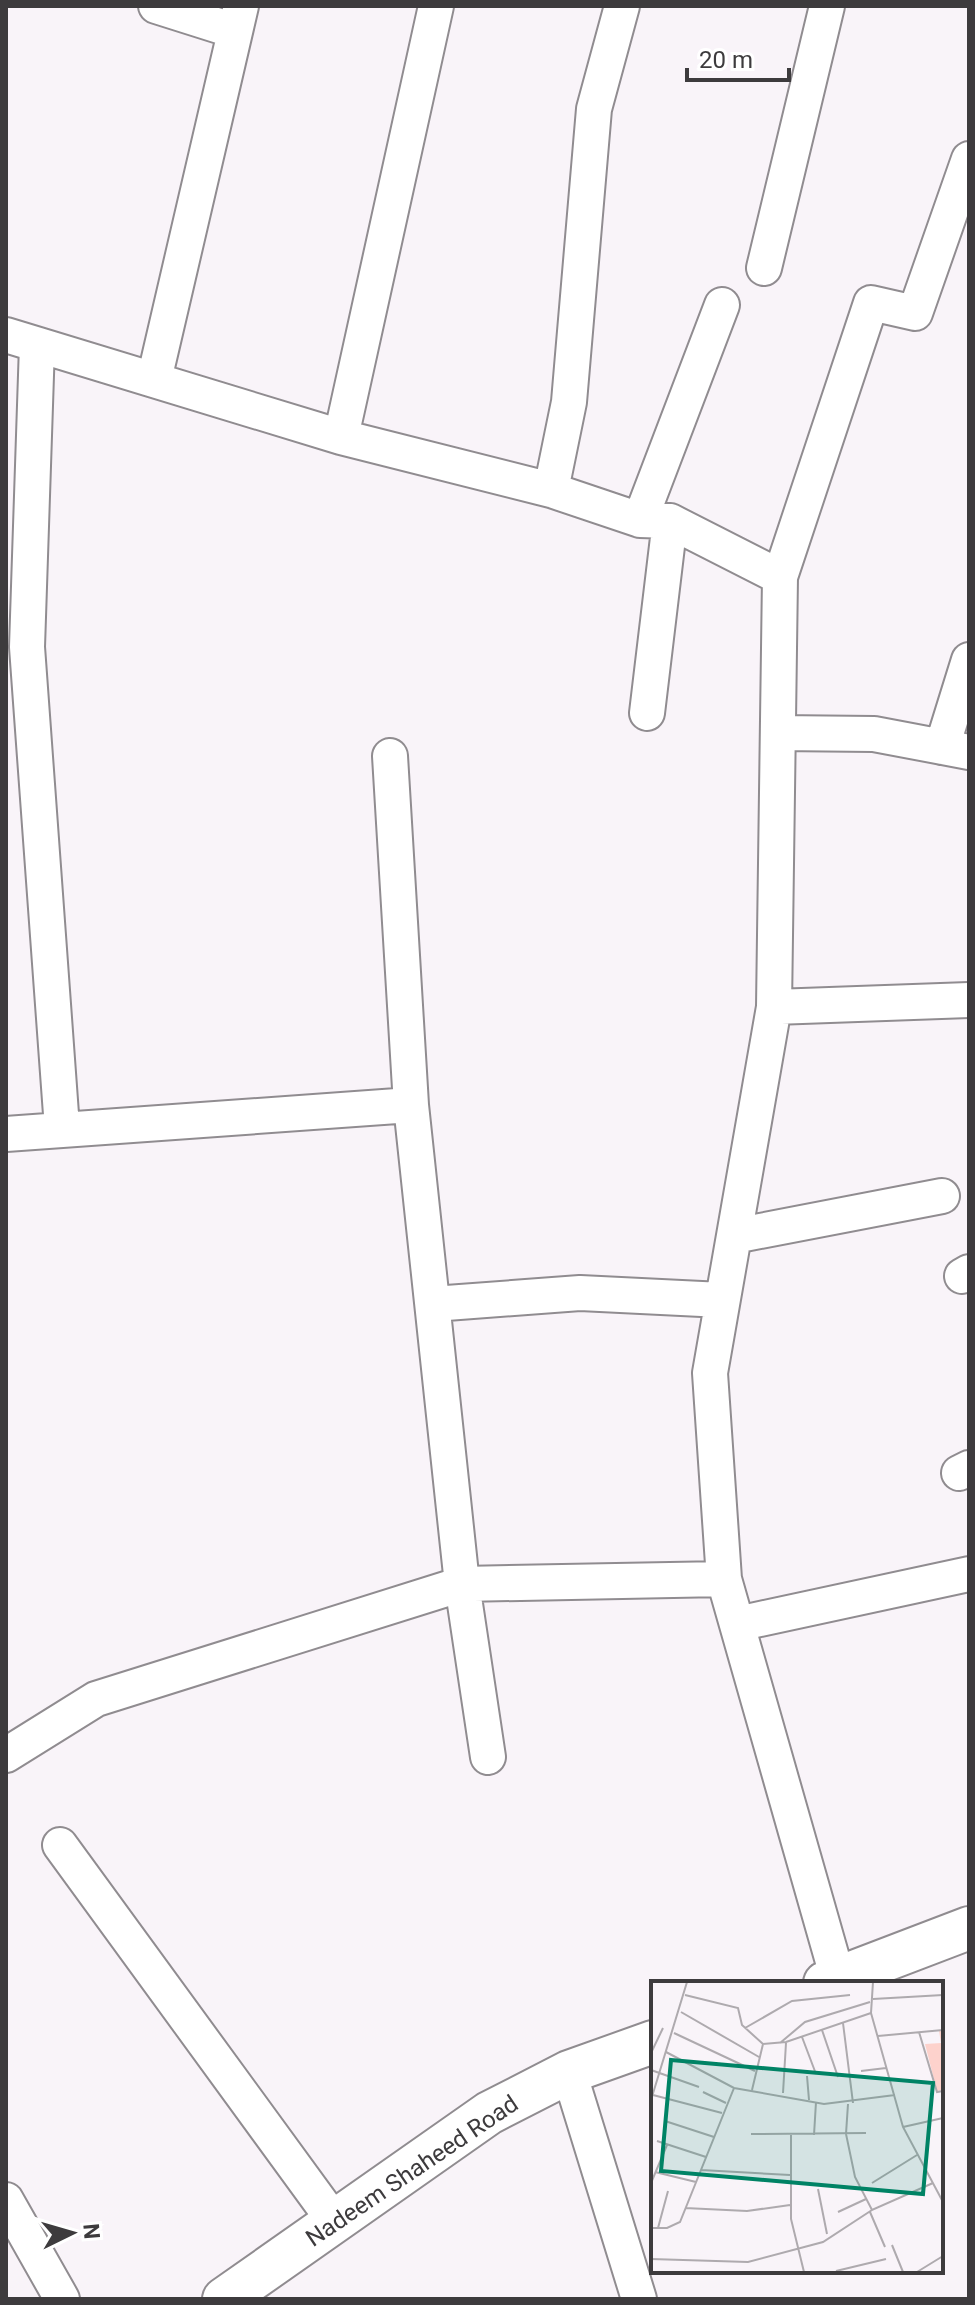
<svg xmlns="http://www.w3.org/2000/svg" width="975" height="2305" viewBox="0 0 975 2305" font-family="Roboto,sans-serif">
  <style>
    .lines { fill: none; stroke-linecap: round; stroke-linejoin: round }
    .minor-casing { stroke: #908c90; stroke-width: 38 }
    .major-casing { stroke: #908c90; stroke-width: 46 }
    .minor { stroke: #fff; stroke-width: 34 }
    .major { stroke: #fff; stroke-width: 42 }
    .labels { text-anchor: middle; dominant-baseline: central; stroke-width: 6; stroke-linejoin: round; paint-order: stroke }
    .street-label { font-size: 24px; fill: #3d3b3d; stroke: #fff }
    .inset-road { fill: none; stroke: #aeaaae; stroke-width: 2 }
    .view { fill: #008365; fill-opacity: 0.15; stroke: #008365; stroke-width: 4 }
    .inset-edge { fill: none; stroke: #3d3b3d; stroke-width: 4 }
  </style>
  <rect width="100%" height="100%" fill="#f9f4f9"/>
  <g class="lines">
    <defs>
      <path id="minor" d="M156 6 235 31
        M764 268 827 6
        M6 335 341 437 551 490 640 520 670 521 780 577
        M37 345 27 647 62 1128
        M154 380 241 6
        M341 437 436 6
        M551 490 569 402 594 109 622 6
        M640 520 722 305
        M647 713 670 521
        M778 733 874 734 969 752
        M942 747 969 660
        M390 756 411 1105 462 1584 488 1757
        M774 1007 969 1000
        M6 1134 411 1105
        M734 1236 942 1196
        M962 1276 969 1272
        M433 1304 580 1293 722 1300
        M959 1473 969 1468
        M737 1624 969 1574
        M6 1755 96 1699 462 1584 724 1579
        M60 1845 335 2222
        M838 1979 724 1579 710 1373 774 1007 780 577 871 303 915 313 969 159
        M569 2072 639 2299
        M6 2200 62 2299"/>
      <path id="major" d="M825 1983 969 1928
        M224 2299 489 2113 569 2072 653 2042"/>
    </defs>
    <use href="#minor" class="minor-casing"/>
    <use href="#major" class="major-casing"/>
    <use href="#minor" class="minor"/>
    <use href="#major" class="major"/>
  </g>
  <g class="labels">
    <g class="street-label">
      <text transform="translate(412 2171) rotate(-34)">Nadeem Shaheed Road</text>
    </g>
  </g>
  <g transform="translate(651 1981)">
    <rect width="292" height="292" fill="#f9f4f9"/>
    <path d="M288 50H292V109L286 110 274 63 290 62Z" fill="#fdd2cc"/>
    <path class="inset-road" d="M222 1 220 32 252 146 292 221M34 14 87 27 91 44 112 63 135 61 220 32M222 18 292 14M30 31 108 76M192 42 202 122M94 47 141 20 199 14M171 49 187 96M268 51 286 111 292 110M23 52 104 90M227 55 292 49M151 56 165 93M129 62 154 41 219 21M15 71 83 107 173 123 244 114M0 72 12 47M0 89 48 106M210 90 235 87M156 95 158 119M101 109 112 63M52 111 75 122M132 112 135 62M2 114 71 132M0 119 36 1M197 123 195 153 204 196 221 229 282 202M14 140 63 156M252 146 292 137M100 153 215 152M140 154V238L153 291M163 154 165 121M6 160 55 176M50 189 139 194M4 191 45 201M0 202 16 164M221 202 266 174M167 208 176 253M34 227 96 230 139 224M187 231 215 218M219 231 234 266M0 247H16L29 241 83 107M7 247 17 210M241 264 252 291M0 278 97 281 172 261 221 229M185 290 235 278M266 291 292 275"/>
    <path class="view" d="M20 79 282 102 272 213 10 190Z"/>
    <rect width="292" height="292" class="inset-edge"/>
  </g>
  <rect width="975" height="2305" fill="none" stroke="#3d3b3d" stroke-width="16"/>
  <g transform="translate(72 2233) rotate(85)" stroke="#ffffff" stroke-width="6" paint-order="stroke">
  <path d="M0-6L14 30L0 20L-14 30Z" fill="#3d3b3d"/>
  <text y="-12" font-size="22" font-weight="bold" text-anchor="middle" fill="#3d3b3d">N</text>
  </g>
  <path d="M687 68v12h102v-12" fill="none" stroke="#3d3b3d" stroke-width="4"/>
  <text x="699" y="68" font-size="24" fill="#3d3b3d" stroke="#ffffff" stroke-width="6" paint-order="stroke">20 m</text>
</svg>
